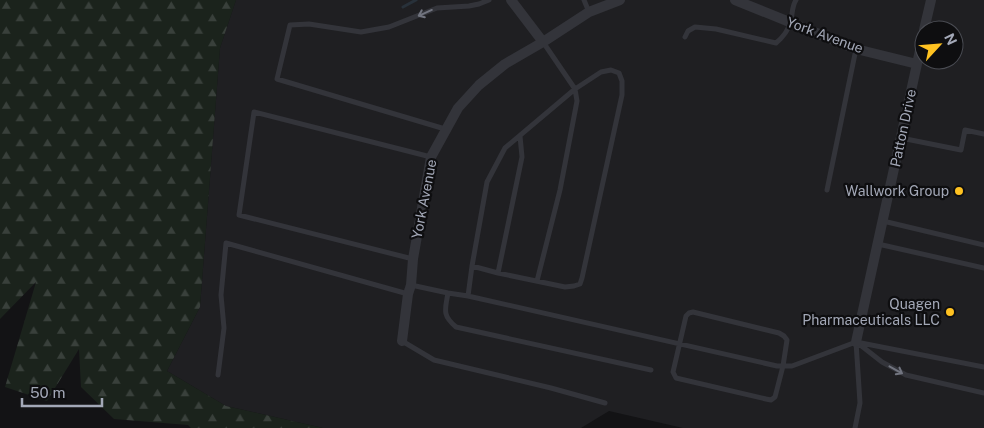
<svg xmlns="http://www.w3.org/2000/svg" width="984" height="428" viewBox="0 0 984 428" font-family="'Public Sans',sans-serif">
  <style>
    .built { fill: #1f1f22; fill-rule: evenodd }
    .forest { fill: url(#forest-firs) }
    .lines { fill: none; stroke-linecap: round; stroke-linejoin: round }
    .stream { stroke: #28313a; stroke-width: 3 }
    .service { stroke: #33343a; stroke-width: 5 }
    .minor { stroke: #33343a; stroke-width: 10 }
    .oneway { stroke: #71747f }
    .poi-dot { fill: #ffc221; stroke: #0e0e10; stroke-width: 2 }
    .labels { text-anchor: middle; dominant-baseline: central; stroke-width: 4.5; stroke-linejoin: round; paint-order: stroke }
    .street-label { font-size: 14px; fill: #a3a8b7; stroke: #0e0e10 }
    .poi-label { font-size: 14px; fill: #a3a8b7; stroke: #0e0e10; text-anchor: end }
  </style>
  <defs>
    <pattern id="forest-firs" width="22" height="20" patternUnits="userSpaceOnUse" patternTransform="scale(1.25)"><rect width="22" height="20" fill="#1b231c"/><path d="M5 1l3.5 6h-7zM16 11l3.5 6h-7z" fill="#39403b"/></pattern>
  </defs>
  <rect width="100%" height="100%" fill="#131315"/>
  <path class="built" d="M236 0H984V428H683L609 411 581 428H323L226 406 167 371 200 307 220 48ZM924 30H954V60H924Z"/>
  <path class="forest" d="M0 0H236L220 48 200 307 167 371 226 406 323 428H191L188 425 114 419 81 387 79 349 47 401 5 387 36 282 0 319Z"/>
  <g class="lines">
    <path class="stream" d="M403 7 416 0"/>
    <path class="service" d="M584 0 589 12
      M685 37 688 31 695 27 716 29 776 43C782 38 788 31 790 23 793 16 791 8 796 0
      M445 129 277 79 290 25 309 24 361 32 389 27 437 8 469 6 479 4 489 0
      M901 138 961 150 965 130 984 134
      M827 190 856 49
      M883 221 984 245
      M878 244 984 268
      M413 259 239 215 254 112 431 157
      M498 273 522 157 520 136
      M537 281 560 190 577 101 575 89 543 42
      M411 285 448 293 468 296 777 366H792L856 342 984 367
      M448 293C445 310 442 315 456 327L651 370
      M468 296 472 266 487 182 505 148 575 89 601 72 611 70 619 73 622 81V95L582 278 580 284 574 286 565 287 498 273 472 266
      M693 312 779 333 784 336 787 340 783 366 775 397 771 400 766 399 676 378 673 372 686 316 689 313Z
      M402 341 434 360 551 388 605 403
      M859 344 882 362 906 375 984 393
      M218 375 224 328 221 295 226 243 408 294
      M855 428 860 403 856 342"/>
    <path class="minor" d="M511 0 543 42
      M735 0 856 49 917 64
      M924 30 931 0
      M402 341 408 294 411 285 413 259 431 157 458 108 479 85 505 64 543 42 589 12 620 0
      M856 342 924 32"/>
  </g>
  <defs><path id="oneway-shaft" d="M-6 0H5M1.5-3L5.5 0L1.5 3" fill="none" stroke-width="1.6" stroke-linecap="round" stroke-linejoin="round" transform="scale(1.25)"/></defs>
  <g class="oneway">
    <use href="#oneway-shaft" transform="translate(425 13) rotate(156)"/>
    <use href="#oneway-shaft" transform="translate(896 370) rotate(29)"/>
  </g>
  <g class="poi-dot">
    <circle cx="959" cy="191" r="5"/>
    <circle cx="950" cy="312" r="5"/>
  </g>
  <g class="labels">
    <g class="street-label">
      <text transform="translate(825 35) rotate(20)">York Avenue</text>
      <text transform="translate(903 128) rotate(-78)">Patton Drive</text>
      <text transform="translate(424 199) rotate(-79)">York Avenue</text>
    </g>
    <g class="poi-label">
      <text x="949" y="191">Wallwork Group</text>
      <text x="940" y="304">Quagen<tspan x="940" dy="16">Pharmaceuticals LLC</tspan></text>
    </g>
  </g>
  <g transform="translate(939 45) rotate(64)"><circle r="24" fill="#0e0e10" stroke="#4a4c53"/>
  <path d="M0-4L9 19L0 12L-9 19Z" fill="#ffc221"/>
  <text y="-8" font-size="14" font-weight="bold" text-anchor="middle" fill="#a3a8b7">N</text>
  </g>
  <path d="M22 398v8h80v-8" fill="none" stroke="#a3a8b7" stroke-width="2.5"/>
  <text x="30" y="398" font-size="15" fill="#a3a8b7" stroke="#0e0e10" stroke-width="4" paint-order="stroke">50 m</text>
</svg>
